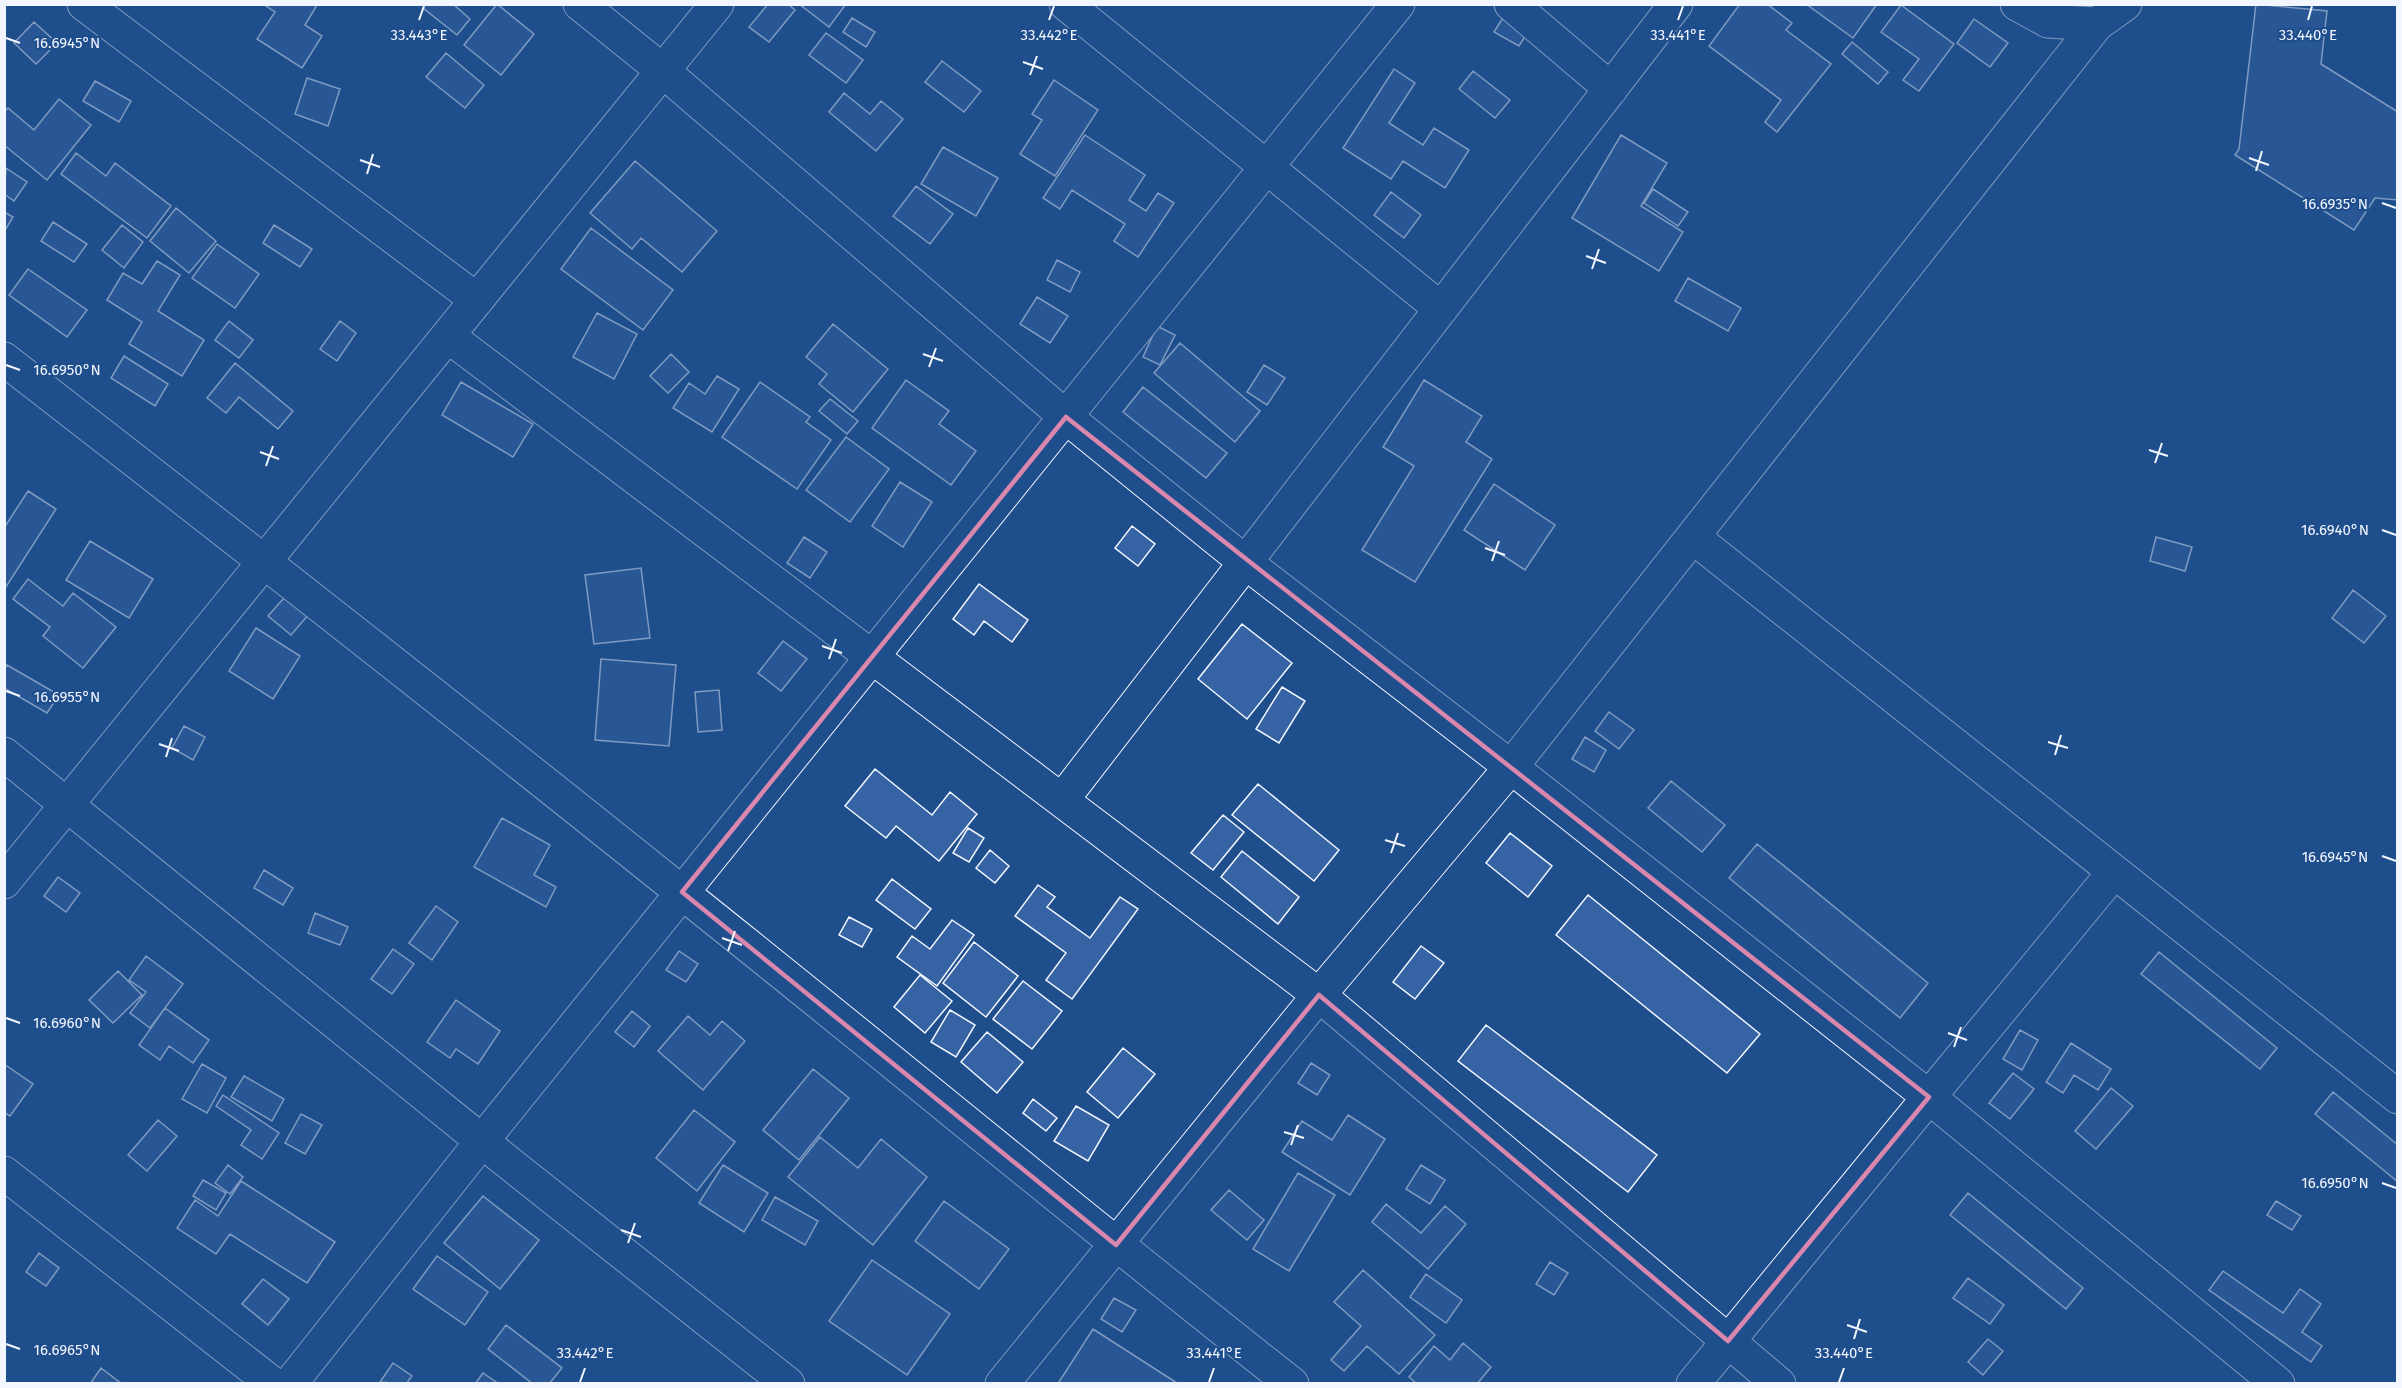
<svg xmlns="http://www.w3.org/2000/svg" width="2402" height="1388" viewBox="0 0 2402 1388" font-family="'Fira Sans',sans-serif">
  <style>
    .building { fill: #3563a3; stroke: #f2f6ff; stroke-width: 1.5 }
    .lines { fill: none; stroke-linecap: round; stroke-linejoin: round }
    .minor-casing { stroke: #f2f6ff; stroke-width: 35 }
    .minor { stroke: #1f4e8c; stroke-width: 33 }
    .marked { fill: none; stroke: #da87ad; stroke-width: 4.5; stroke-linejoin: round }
    .ticks { fill: none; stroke: #f2f6ff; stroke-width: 2 }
    .ticks-label { font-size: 15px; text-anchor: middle; fill: #f2f6ff; stroke: #1f4e8c; stroke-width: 4.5; stroke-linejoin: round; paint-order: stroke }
  </style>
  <rect width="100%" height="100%" fill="#1f4e8c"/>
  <path class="building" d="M263 4 317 5 305 25 322 36 302 68 257 39 275 12Z
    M426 4H453L470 19 457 35 423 8Z
    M497 4 534 34 501 75 464 45Z
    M768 4H788L795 10 769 42 749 27Z
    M799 4H846L829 27Z
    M1740 4H1767L1792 23 1786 30 1831 64 1777 132 1765 122 1781 100 1709 46Z
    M1806 4H1877L1853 38Z
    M2256 4 2327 11 2321 64 2398 112V200L2375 198 2354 230 2235 155 2239 149Z
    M1901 5 1954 44 1919 91 1903 80 1919 59 1881 32Z
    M1504 16 1529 30 1519 46 1494 32Z
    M852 18 875 32 866 47 843 32Z
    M1974 19 2008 43 1990 67 1957 43Z
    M34 22 57 43 36 64 14 43Z
    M826 33 863 60 846 83 809 55Z
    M1852 42 1888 72 1878 84 1842 54Z
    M446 53 484 85 465 108 426 77Z
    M942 61 981 91 964 112 925 82Z
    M1394 69 1415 83 1389 123 1423 145 1434 128 1469 150 1445 188 1403 161 1391 179 1343 148Z
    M1473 71 1510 100 1495 118 1459 89Z
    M307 78 340 89 328 126 295 114Z
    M1054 80 1098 110 1055 176 1020 154 1042 120 1032 114Z
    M95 81 131 101 119 122 83 101Z
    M844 93 870 114 881 101 903 119 876 151 829 112Z
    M59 99 91 125 47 180 4 145V112L8 108 34 130Z
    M1085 135 1145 175 1129 200 1146 211 1158 193 1174 203 1138 257 1114 241 1125 224 1072 190 1060 209 1043 198Z
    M1621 135 1667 163 1641 206 1683 232 1659 271 1572 218Z
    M943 147 998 178 976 216 921 184Z
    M76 153 106 176 115 163 171 206 147 238 61 174Z
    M635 161 717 231 682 272 641 238 632 249 590 213Z
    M6 168 27 182 14 201 4 194Z
    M916 186 953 214 930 244 893 216Z
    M1653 189 1688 212 1678 226 1644 203Z
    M1391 192 1421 215 1404 238 1374 215Z
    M176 208 216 241 189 273 150 241Z
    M4 212 13 217 4 232Z
    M53 222 87 244 74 262 41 241Z
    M122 225 143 242 124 268 102 250Z
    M274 225 312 249 300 267 263 243Z
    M591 228 673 290 643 330 561 269Z
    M217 244 259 274 235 308 192 278Z
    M1057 260 1080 272 1070 292 1047 280Z
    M157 261 180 275 158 311 204 340 182 376 129 344 142 322 107 300 123 273 142 284Z
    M28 269 87 310 67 337 9 295Z
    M1688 278 1741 308 1728 331 1675 301Z
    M1037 297 1068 316 1050 343 1020 324Z
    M597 313 637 334 614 379 573 357Z
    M229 321 253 340 239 358 215 340Z
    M340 321 356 333 337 361 320 349Z
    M833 324 888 369 853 412 819 384 827 374 806 357Z
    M1157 326 1175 335 1160 365 1143 357Z
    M1180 343 1260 411 1235 442 1154 373Z
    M671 354 689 372 668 393 650 376Z
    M124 356 168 384 155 406 111 378Z
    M235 363 293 411 278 429 239 397 226 413 207 398Z
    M1264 365 1285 378 1267 405 1247 392Z
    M717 376 739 389 712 432 673 408 689 383 705 394Z
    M906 380 949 411 939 424 976 451 951 485 872 428Z
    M1424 380 1482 416 1466 442 1492 459 1415 582 1362 550 1414 466 1383 447Z
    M461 382 533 424 513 457 442 415Z
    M760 382 810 417 806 422 831 440 797 489 722 437Z
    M1143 387 1227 453 1206 478 1123 412Z
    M830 399 858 421 847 434 819 411Z
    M846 437 889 469 850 522 806 490Z
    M900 482 932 502 903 547 872 526Z
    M1494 484 1555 525 1525 570 1464 530Z
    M28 491 56 509 4 590V528Z
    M1132 526 1155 544 1138 566 1115 548Z
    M804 537 827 552 810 578 787 563Z
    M2156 537 2192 547 2185 571 2150 561Z
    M90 541 153 579 129 618 66 580Z
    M641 568 650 638 594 644 585 575Z
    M28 579 63 606 73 593 116 627 83 668 43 636 50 627 13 599Z
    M300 580 322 599 291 635 268 616Z
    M979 584 1028 620 1012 642 984 621 974 635 953 619Z
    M2353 590 2386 616 2364 643 2332 618Z
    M1242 624 1292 663 1247 719 1198 679Z
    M256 628 300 656 273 699 229 671Z
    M783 641 807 659 781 691 758 673Z
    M601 659 676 665 669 746 595 740Z
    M7 665 59 695 47 713 4 688V670Z
    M1282 687 1305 701 1279 743 1256 729Z
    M719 690 722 730 698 732 695 692Z
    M1609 712 1634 730 1619 749 1595 731Z
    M184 726 205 737 193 760 172 748Z
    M1585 737 1606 750 1594 772 1572 759Z
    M875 769 932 815 950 792 977 814 939 861 896 826 886 838 845 806Z
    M1671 781 1725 825 1702 852 1648 808Z
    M1258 784 1339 850 1314 881 1232 815Z
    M1223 815 1244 832 1213 870 1191 853Z
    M502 818 550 845 534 875 556 887 546 907 474 867Z
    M968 828 984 838 969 862 953 853Z
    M1510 833 1552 866 1528 897 1486 863Z
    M1757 844 1928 983 1900 1018 1729 878Z
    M990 850 1009 866 995 883 976 868Z
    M1242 851 1299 897 1278 924 1221 877Z
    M264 870 293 888 283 905 254 888Z
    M58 877 80 893 66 912 44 896Z
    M892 879 931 909 915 929 876 900Z
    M1038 885 1055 897 1047 907 1090 938 1120 897 1138 909 1072 999 1046 980 1066 953 1015 916Z
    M1588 895 1760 1034 1727 1073 1556 935Z
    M436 906 458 922 432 960 409 943Z
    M315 913 348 927 340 945 308 933Z
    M849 917 872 929 862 947 839 935Z
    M952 920 974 935 937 986 897 957 912 936 930 949Z
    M974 942 1018 976 986 1017 943 983Z
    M1421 946 1444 963 1415 999 1393 982Z
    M393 949 414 964 392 994 371 979Z
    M679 951 698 964 686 982 666 970Z
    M2159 952 2277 1048 2260 1069 2141 974Z
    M146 956 183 984 150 1028 130 1013 146 992 129 980Z
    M118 971 142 995 113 1023 89 1000Z
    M920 975 952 1001 925 1033 894 1007Z
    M1023 981 1062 1011 1032 1049 993 1019Z
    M456 1000 500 1031 478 1064 456 1049 450 1058 427 1042Z
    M165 1008 209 1040 193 1063 169 1046 160 1060 139 1045Z
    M950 1010 975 1025 956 1057 931 1042Z
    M632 1011 650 1026 634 1047 615 1032Z
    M688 1016 710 1035 722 1021 745 1041 703 1090 658 1051Z
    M1486 1025 1657 1155 1628 1192 1458 1061Z
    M2020 1030 2038 1040 2022 1070 2003 1059Z
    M987 1032 1023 1062 997 1093 961 1062Z
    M2071 1043 2111 1069 2098 1090 2074 1075 2063 1093 2046 1082Z
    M1123 1048 1155 1074 1118 1118 1087 1092Z
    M1311 1063 1330 1075 1317 1095 1298 1083Z
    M4 1064 33 1084 10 1116 4 1112Z
    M202 1064 226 1078 207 1113 182 1099Z
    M813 1069 849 1098 799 1160 763 1130Z
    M2013 1073 2034 1089 2010 1119 1989 1103Z
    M244 1076 284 1099 272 1121 231 1097Z
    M2111 1088 2133 1106 2096 1149 2075 1131Z
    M2333 1092 2398 1145V1182L2315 1114Z
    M223 1095 279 1133 262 1159 241 1145 251 1130 216 1106Z
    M1033 1099 1057 1118 1046 1131 1023 1113Z
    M1076 1106 1109 1125 1088 1161 1054 1141Z
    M694 1110 735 1142 697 1191 656 1158Z
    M301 1114 322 1125 305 1154 285 1143Z
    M1348 1115 1385 1139 1350 1195 1282 1152 1302 1121 1332 1140Z
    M158 1120 177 1136 147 1171 128 1155Z
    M820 1137 858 1168 881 1139 927 1177 873 1245 788 1177Z
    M228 1165 243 1177 230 1194 215 1183Z
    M723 1165 768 1193 744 1232 699 1203Z
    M1421 1165 1445 1180 1430 1204 1406 1189Z
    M1298 1173 1335 1195 1289 1271 1253 1249Z
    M203 1180 226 1193 216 1210 193 1196Z
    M241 1181 335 1242 307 1283 230 1234 216 1254 177 1228 195 1200 218 1216Z
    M1229 1190 1264 1220 1247 1240 1211 1210Z
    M1968 1193 2083 1288 2066 1309 1950 1215Z
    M483 1196 539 1240 500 1289 444 1243Z
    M775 1197 818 1221 805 1245 762 1220Z
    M944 1201 1009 1249 979 1289 915 1241Z
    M2276 1201 2301 1216 2292 1230 2267 1215Z
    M1386 1204 1421 1233 1445 1206 1466 1224 1428 1269 1372 1222Z
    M39 1253 59 1268 46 1286 26 1272Z
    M437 1256 488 1292 465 1325 413 1289Z
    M872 1260 950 1314 907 1375 829 1321Z
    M1550 1262 1568 1273 1554 1295 1536 1284Z
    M1363 1270 1435 1335 1399 1374 1367 1346 1344 1371 1331 1360 1361 1326 1334 1302Z
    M2223 1271 2283 1313 2300 1289 2321 1304 2302 1332 2322 1346 2311 1362 2209 1290Z
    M1426 1274 1462 1300 1446 1323 1410 1297Z
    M1968 1278 2004 1305 1990 1324 1953 1298Z
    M263 1279 289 1299 268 1325 242 1304Z
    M1114 1298 1136 1310 1122 1332 1101 1319Z
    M506 1325 562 1368 549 1384H533L488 1349Z
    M1093 1329 1177 1383V1384H1061L1059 1382Z
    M1988 1339 2003 1351 1983 1375 1968 1362Z
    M1463 1343 1491 1367 1477 1384H1417L1409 1377 1434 1346 1450 1360Z
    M393 1363 412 1376 406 1384 380 1382Z
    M101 1368 122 1384H90Z
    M483 1373 499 1384H475Z"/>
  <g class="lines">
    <defs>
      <path id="minor" d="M84 4 477 300
        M580 4 663 71 1066 417 1245 562 1511 767 1929 1097 2278 1384
        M1066 4 1441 309
        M1511 4 1611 89
        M2017 4 2048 21 2097 24 2125 4
        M448 336 1319 995 1779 1384
        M4 359C231 535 457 712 680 891 885 1054 1086 1222 1292 1384
        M1693 537 2398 1097
        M4 754 504 1159 788 1384
        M1062 800 1676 4
        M4 882 717 4
        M4 1173 273 1384
        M290 1384 482 1141 1398 4
        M1002 1384 1319 995 1511 767 2097 24
        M1693 1384 2114 872"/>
    </defs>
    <use href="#minor" class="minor-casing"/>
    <use href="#minor" class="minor"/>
  </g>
  <path d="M0 0H2402V1388H0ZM1066 417 1929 1097 1728 1341 1319 995 1116 1245 682 892Z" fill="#1f4e8c" fill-opacity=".55" fill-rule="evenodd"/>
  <path class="marked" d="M1066 417 1929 1097 1728 1341 1319 995 1116 1245 682 892Z"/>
  <path class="ticks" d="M419 20 424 6M1049 20 1054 6M1678 20 1683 6M2308 20 2312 6M6 38 20 43M1023 62 1043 69M1030 75 1037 56M2249 158 2269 165M360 160 380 167M2256 171 2262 151M367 174 373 154M2382 203 2396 208M1586 256 1606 263M1592 269 1599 249M923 354 943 361M6 365 20 370M929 367 936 348M2149 450 2168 456M260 452 279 459M2155 463 2162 443M266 466 273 446M2382 530 2396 535M1485 548 1505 555M1492 561 1499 541M822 646 842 653M829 659 836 639M6 691 20 696M2048 742 2068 748M159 744 179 751M2055 755 2061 735M166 757 172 738M1385 840 1405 846M1391 853 1398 833M2382 856 2396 861M722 938 742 945M728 951 735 931M6 1018 20 1023M1948 1033 1967 1040M1954 1047 1961 1027M1284 1132 1304 1138M1291 1145 1298 1125M2382 1183 2396 1188M621 1230 641 1237M628 1243 635 1223M1847 1325 1867 1332M1854 1339 1860 1319M6 1344 20 1349M580 1382 585 1368M1209 1382 1214 1368M1839 1382 1844 1368"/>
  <g class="ticks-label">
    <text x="419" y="40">33.443°E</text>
    <text x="1049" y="40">33.442°E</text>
    <text x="1678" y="40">33.441°E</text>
    <text x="2308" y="40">33.440°E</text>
    <text x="67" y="48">16.6945°N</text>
    <text x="2335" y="209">16.6935°N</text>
    <text x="67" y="375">16.6950°N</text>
    <text x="2335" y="535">16.6940°N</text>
    <text x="67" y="702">16.6955°N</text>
    <text x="2335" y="862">16.6945°N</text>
    <text x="67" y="1028">16.6960°N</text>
    <text x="2335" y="1188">16.6950°N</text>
    <text x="67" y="1355">16.6965°N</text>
    <text x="585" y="1358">33.442°E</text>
    <text x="1214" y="1358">33.441°E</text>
    <text x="1844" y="1358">33.440°E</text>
  </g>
  <rect width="2402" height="1388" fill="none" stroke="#f2f6ff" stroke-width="12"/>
</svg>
